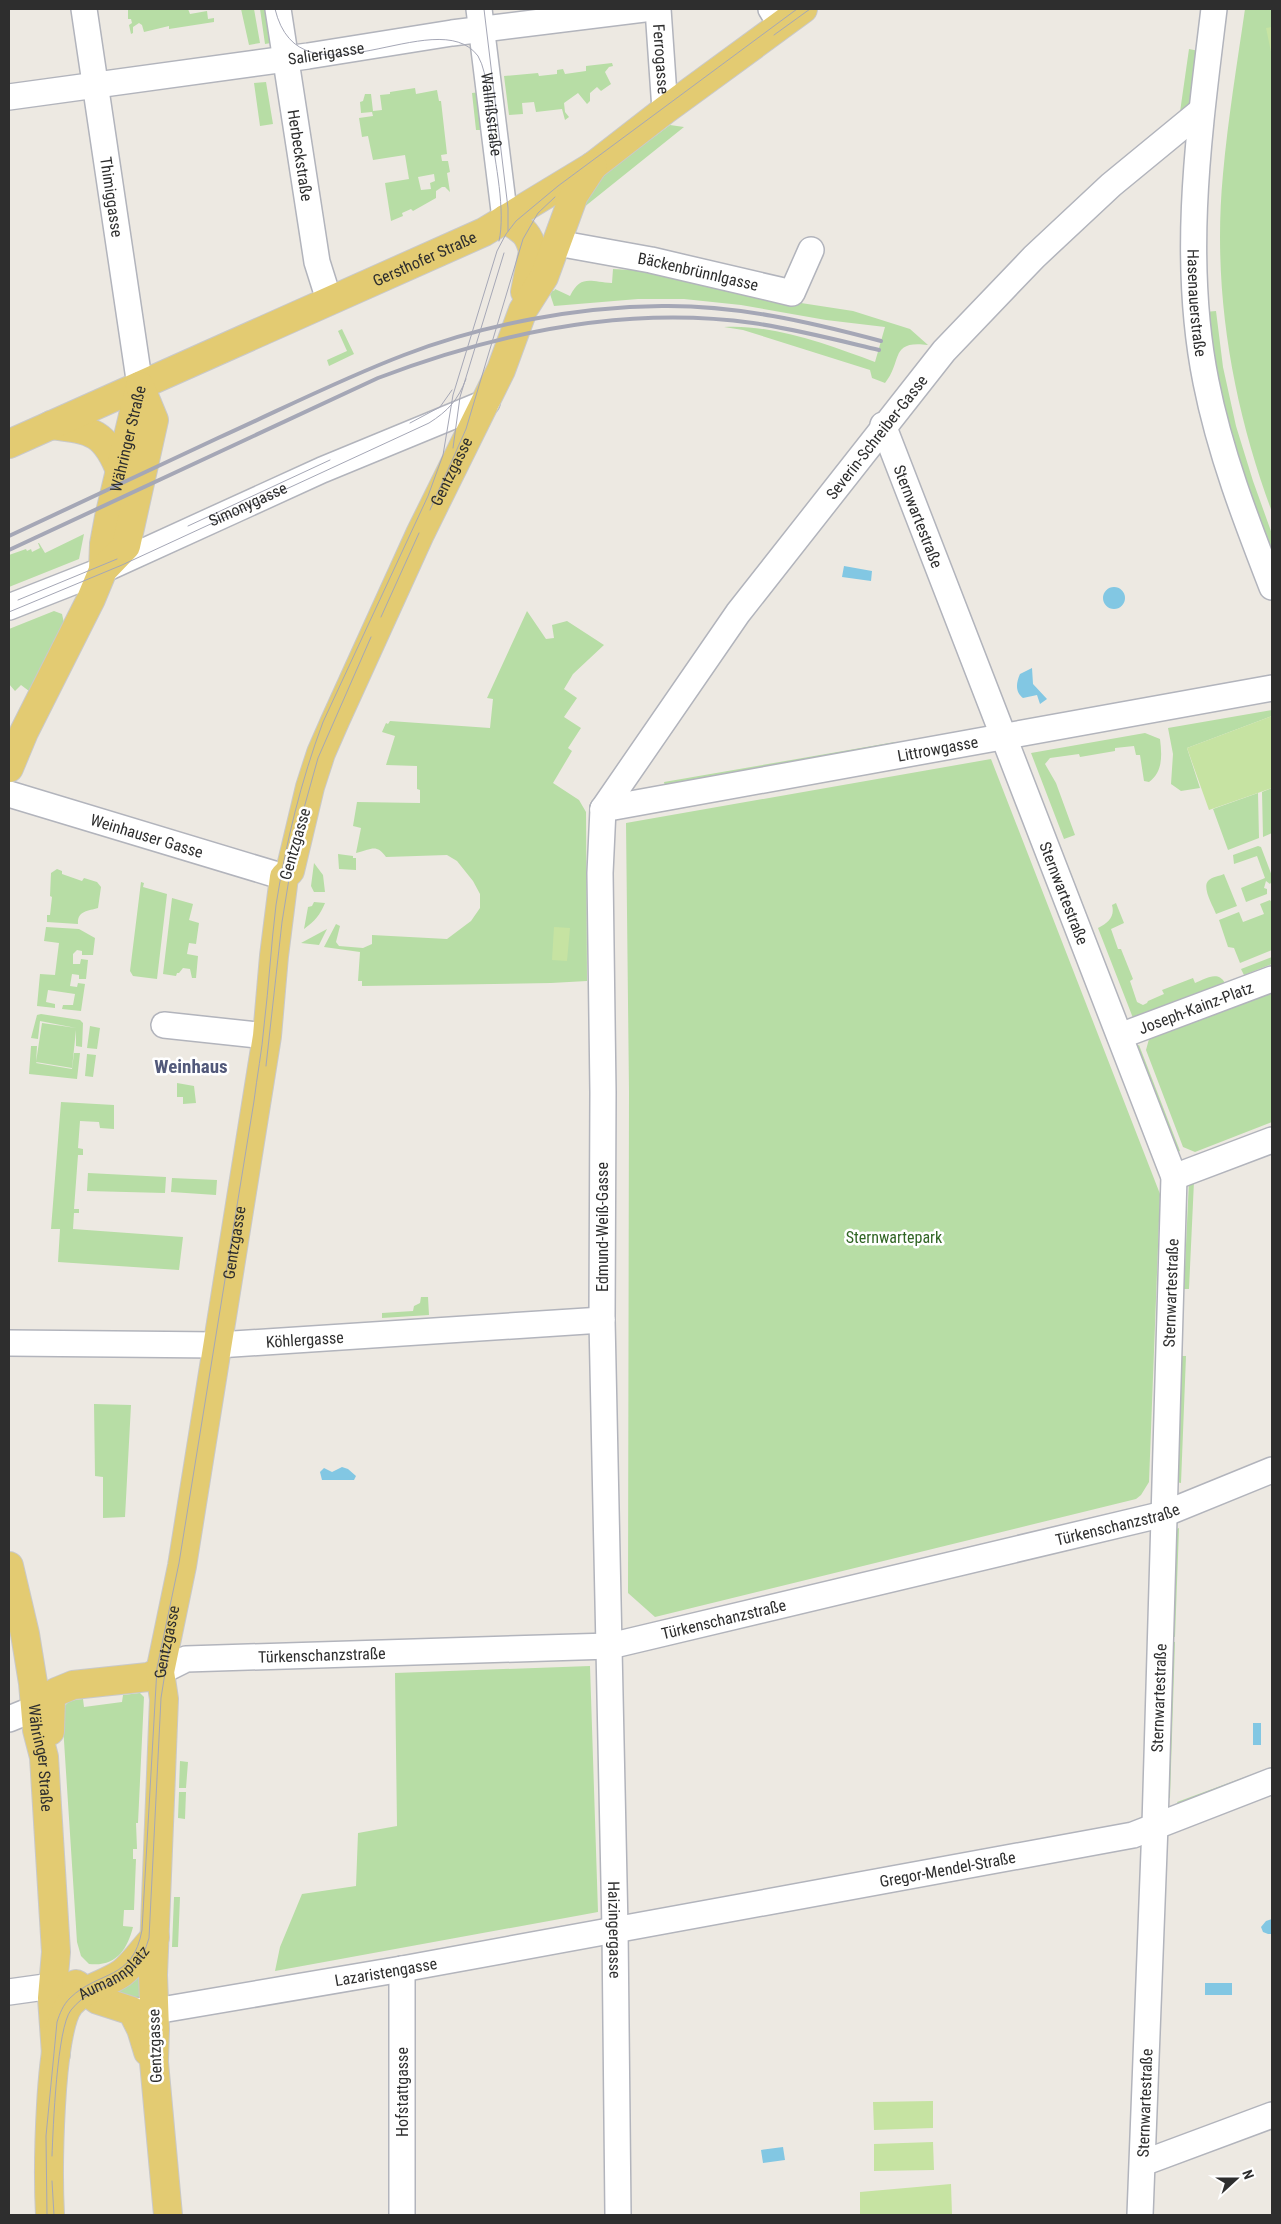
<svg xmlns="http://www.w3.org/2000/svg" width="1281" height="2224" viewBox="0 0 1281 2224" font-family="'Roboto Condensed',sans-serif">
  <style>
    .green { fill: #b7dda5; fill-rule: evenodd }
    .pitch { fill: #c6e3a2 }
    .water { fill: #82c7e3 }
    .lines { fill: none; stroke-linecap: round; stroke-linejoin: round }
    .minor-casing { stroke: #b2b4bc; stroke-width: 28 }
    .major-casing { stroke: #c9c9c9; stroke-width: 30 }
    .minor { stroke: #fff; stroke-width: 25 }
    .major { stroke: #e3cb72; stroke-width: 28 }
    .tram { stroke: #a5a7b6; stroke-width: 1 }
    .rail { stroke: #a5a7b6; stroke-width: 4 }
    .labels { text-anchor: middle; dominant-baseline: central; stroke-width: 5; stroke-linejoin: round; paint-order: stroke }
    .street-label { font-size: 16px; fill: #2e2e2e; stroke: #fff }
    .park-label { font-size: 16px; fill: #306524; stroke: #fff }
    .quarter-label { font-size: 19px; font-weight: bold; fill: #52597a; stroke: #fff }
  </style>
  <rect width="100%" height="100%" fill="#ede9e2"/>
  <path class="green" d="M128 9H188L190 14 207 11 208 19 214 18V22L169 29V26L144 32 142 25 139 23 133 27V33L131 34 129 25 132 23 131 19H128Z
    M241 9H254L260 43 249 45Z
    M260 9H265L271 43 265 44Z
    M1245 9H1272V512C1232 404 1212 289 1223 174 1228 119 1237 64 1245 9Z
    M1189 49 1199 51 1191 102 1180 112Z
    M612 63 613 66 609 67 605 72 611 84 601 91 597 87 590 93V101L587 104 578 93 564 103 565 112 569 117 565 120 562 109 536 112 534 102 522 103 523 114 509 115 504 76 538 73 539 76 557 74V70L563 69 565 74 586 71V66Z
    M266 82 273 124 260 126 254 83Z
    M415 88 416 94 437 90 439 101H441L447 154 441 155 442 161H448L450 172 447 173 450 192 445 187H442L436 191V198L413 211 411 209 402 213 403 216 391 221 385 183 409 179 405 155 373 160 368 136 362 137 359 118 373 116 372 112 361 113 360 102 363 101 365 94H371L373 111 382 110 380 95 390 94V92ZM434 174 435 181 430 183 431 189 421 190 418 177Z
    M481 92 482 130H476L472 93Z
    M670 125 684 127 578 212 602 176Z
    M613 269 647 271 775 299 853 311 910 329 928 345C889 340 903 361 885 383L872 378 870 370 743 330 724 327C773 324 829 345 875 362L885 327 826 320 741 305 684 299H638L554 306 550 294 552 290 554 291 555 289 570 296C581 274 590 282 612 283Z
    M1216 311 1223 367 1236 426 1253 481 1272 534V563L1225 427 1205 312Z
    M342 329 354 354 329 366 327 360 347 351 338 331Z
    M84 534 79 559 9 587V555L26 549 27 551 31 549 32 552 40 548 38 543H39L45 553Z
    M54 611 62 614 64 623 29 691 21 685 15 691 9 684V629Z
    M527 611 546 639 554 638 552 625 567 621 604 645 573 674 564 689 577 698 564 717 581 728 568 748 572 751 553 783 579 800 586 812 587 981 551 983 362 986V981H358L360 952 324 947 336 924 340 926 336 942 339 946 363 948 372 944V935L447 939 471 921 480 908V894L473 881 457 861 447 855 386 857C376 843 371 850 356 853L361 828 353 826 357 802 420 803V790L417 789V766L386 765 395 736 382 732 386 723 388 724 390 721 490 728 493 699 487 698Z
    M1272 710V716L1187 748 1200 788 1181 791 1171 784 1173 754 1168 728Z
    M1145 733 1160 739C1162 755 1163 772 1149 782L1144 781 1140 755H1136L1134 746 1115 748V751L1080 757 1079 754 1050 758 1045 764 1056 783 1075 835 1064 839 1031 753Z
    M895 742 896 747 665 787 664 782Z
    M991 759 1160 1194 1149 1482 1141 1495 1136 1499 655 1617 628 1593 629 1091 626 823Z
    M1272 788V833L1263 837 1262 792Z
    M1258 793 1259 838 1228 850 1213 809Z
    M1258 846 1261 847 1272 876V881L1270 884 1266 881 1264 888 1267 889V894L1246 902 1241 888 1265 878 1257 856 1234 864 1233 855Z
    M338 854 353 856V858H356V870L339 869Z
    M314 863 323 875 325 892H314L311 886Z
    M57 869 62 871V874L82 881 84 878 97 882 101 887 98 908C88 911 77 911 78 924L47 922V915H50L52 897 50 896 51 873Z
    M1224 874 1237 906 1216 914C1213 906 1202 888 1208 881 1211 877 1220 876 1224 874Z
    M141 882 144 883 143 887 167 894 157 979 133 976 130 971Z
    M172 898 193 904 189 920 199 923 196 944 189 943 187 954 198 956 196 978H192L190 969 183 968 179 973H177L176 976 163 974Z
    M1270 900 1272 903V950L1240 963 1234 948 1228 947 1219 920 1239 912 1243 922 1264 914 1260 904Z
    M314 902 325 903C320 915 315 921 304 929L308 907 312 906Z
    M1116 903 1124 923 1111 929 1118 949H1121L1133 979 1130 981 1137 1002 1143 1005 1147 1003 1148 1001 1164 994 1162 990 1193 978 1195 983C1205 979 1218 970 1225 983L1133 1018 1098 928C1109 923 1115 916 1112 905Z
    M46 927 79 929 95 938 93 955H82V951L77 950 73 954V964H80L81 959 88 960 86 979H79V975L72 974 70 986 77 987 78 983 85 984 81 1011 62 1009 63 1005H73L75 994 48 990 46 1002 55 1004V1008L37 1006 40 974 55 975 59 943 44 941Z
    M327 929 319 945 301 943Z
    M1272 957V964L1244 975 1241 969Z
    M1272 992V1122L1195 1152 1183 1147 1146 1050 1149 1039Z
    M41 1014 80 1020 83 1023 82 1047 76 1046V1030L72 1068 36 1062 42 1023 76 1028 40 1021 38 1039 31 1038 37 1015Z
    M90 1026 100 1028 97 1049 87 1048Z
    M1139 1045 1180 1151 1176 1153 1134 1047Z
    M31 1046H37L36 1063 72 1069 74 1053H80L77 1079 29 1074Z
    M87 1054 96 1055 93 1077 85 1076Z
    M177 1083 194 1086 196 1103 183 1104V1097H177Z
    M61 1102 114 1105V1129L100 1128 99 1122 80 1121 78 1148 83 1149V1155H78L74 1209H79V1213H74L73 1229 183 1237 179 1270 58 1262 60 1229H51Z
    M88 1173 166 1177 165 1193 87 1191Z
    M172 1178 217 1180 216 1195 171 1192Z
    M1189 1180 1194 1181 1189 1289H1184Z
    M421 1297H428L429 1315 382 1318V1313L413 1311 414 1306 420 1303Z
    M1182 1356H1186L1181 1483 1176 1482Z
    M94 1404 131 1405 125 1517 103 1518V1477L95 1476Z
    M1179 1528 1175 1637 1170 1636 1174 1530Z
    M1170 1641 1175 1642 1170 1798 1166 1797Z
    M590 1666 598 1912 275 1971 280 1947 302 1894 356 1886 358 1833 397 1826 395 1673Z
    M140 1693 144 1697 138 1823H136L137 1849H133V1859H136L134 1910H124L123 1926 133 1927C127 1950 116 1967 89 1964L81 1956 77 1942 62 1710C67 1701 72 1700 83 1699L84 1707 122 1702 123 1695Z
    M180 1761 188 1762 186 1788H179Z
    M1272 1767V1772L1179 1807 1177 1802Z
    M179 1792H186L185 1819 178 1818Z
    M174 1897H180L178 1947H172Z
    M133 1979H148L147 2001 106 1993Z"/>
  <path class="pitch" d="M1272 27V57L1266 28Z
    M1272 716V788L1209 810 1187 748Z
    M554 927 570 928 567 961 552 960Z
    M933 2101V2128L874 2130 873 2102Z
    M933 2142 934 2170 874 2171V2144Z
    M951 2184 952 2215H860V2192Z"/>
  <path class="water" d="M844 566 872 571 871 581 842 577Z
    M1103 598a11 11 0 1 1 22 0a11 11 0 1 1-22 0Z
    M1032 668 1033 684 1047 699 1040 704 1037 695 1023 698C1015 692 1016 683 1020 674Z
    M342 1467 348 1469 356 1476 354 1480H322L320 1472 324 1468 332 1472Z
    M1253 1723H1261V1745H1253Z
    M1272 1910V1934H1268L1263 1932 1261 1927 1266 1921 1272 1919Z
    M1205 1983H1232V1995H1205Z
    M783 2147 785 2160 763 2163 761 2150Z"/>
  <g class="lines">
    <defs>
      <g id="minor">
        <path id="s1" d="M84 9 140 386"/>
        <path id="s2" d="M278 9 317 262 329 300"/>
        <path id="s3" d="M479 9 505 219"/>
        <path id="s4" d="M658 9 665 110"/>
        <path d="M771 9 781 25"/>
        <path id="s5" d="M1214 9C1199 133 1181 258 1206 382 1220 453 1246 520 1272 587"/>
        <path id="s6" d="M9 97 308 56 452 33 644 9"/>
        <path id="s7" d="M557 243 651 260 792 293 811 250"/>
        <path id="s8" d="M883 425 1174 1177 1155 1825 1140 2215"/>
        <path id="s9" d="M9 607 103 570 322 470 487 402"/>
        <path id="s10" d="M9 794 284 877"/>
        <path id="s11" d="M603 809 600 873 603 1092 602 1320 615 1929 618 2215"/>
        <path id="s12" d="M603 809 738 613 944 351 1034 257 1111 185 1201 111"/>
        <path id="s13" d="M603 809 1272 688"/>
        <path d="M164 1025 267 1036"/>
        <path id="s14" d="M1120 1036 1272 979"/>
        <path d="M1174 1177 1272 1140"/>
        <path id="s15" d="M9 1343 218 1345 602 1320"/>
        <path id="s16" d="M160 1672 186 1659 610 1646 1164 1514 1272 1470"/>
        <path d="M9 1719 36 1708"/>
        <path d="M402 1969V2215"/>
        <path d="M9 1992 52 1986"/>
        <path id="s17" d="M135 2011 167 2009 402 1969 1133 1835 1272 1781"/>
        <path d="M1143 2163 1272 2115"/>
      </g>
      <g id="major">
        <path d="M505 219C522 230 528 231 533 251L525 292"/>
        <path d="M51 425C93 430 105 432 121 473"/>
        <path id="s18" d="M9 444 484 232 593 166 665 110 803 9"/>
        <path id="s19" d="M103 570 104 544 109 517 140 386"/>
        <path d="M9 768 24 732 91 599 103 570 126 546 154 420 140 386"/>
        <path id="s20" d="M9 1566 25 1634 33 1683 37 1730 44 1757 56 1952 52 1998 56 2054"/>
        <path d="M50 1731 51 1698 56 1692 73 1685 148 1677 160 1672"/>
        <path d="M76 1984 98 2000 132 2011 141 2029 148 2052"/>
        <path id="s21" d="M50 2215C48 2177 48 2031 70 2004 83 1988 105 1985 122 1973 134 1964 144 1948 155 1937"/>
        <path id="s22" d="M168 2215 154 2062 155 2029 153 1975 164 1699 160 1672 182 1566 267 1036 274 956 284 877 290 871 310 787 321 753 335 721 420 534 501 370 523 310 544 277 574 195 593 166"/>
      </g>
    </defs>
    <use href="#minor" class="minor-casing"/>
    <use href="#major" class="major-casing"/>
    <use href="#minor" class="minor"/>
    <use href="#major" class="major"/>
    <path class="tram" d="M275 9C300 113 436 0 478 56 489 75 488 109 491 131 495 162 506 211 499 241
      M484 9 508 208V231
      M774 35 810 9
      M410 423 440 407 452 390
      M453 448 460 397 504 253
      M430 510 466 429 523 239 538 213 555 197
      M188 526 330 460
      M18 600 117 559
      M9 612 122 565 429 423C448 411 458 400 466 379
      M381 617 419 533
      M299 826 318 758 371 637
      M266 1066 282 922 294 848
      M52 2156C53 2129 57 2027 71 2010 98 1977 135 1989 149 1938L161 1698 169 1648
      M52 2181 54 2215
      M47 2215 46 2136 57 2022C60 2013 63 2005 70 1998 99 1970 133 1981 142 1930L157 1668 179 1563 254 1101C257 1076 262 1051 264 1026 269 985 271 945 276 905 286 842 301 781 323 722L428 496 443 455 453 395 497 251 506 234 516 221 558 186 797 9"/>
    <path class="rail" d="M9 536C78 503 149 471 218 438 280 410 341 379 404 355 485 324 576 307 662 306 737 305 810 322 881 341
      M9 550 378 378C496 333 625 305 753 323 795 329 837 340 879 350"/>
  </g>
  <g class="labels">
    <g class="street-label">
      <text stroke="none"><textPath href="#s6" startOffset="320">Salierigasse</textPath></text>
      <text stroke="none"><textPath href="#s4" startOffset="50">Ferrogasse</textPath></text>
      <text stroke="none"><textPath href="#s3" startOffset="106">Wallrißstraße</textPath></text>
      <text stroke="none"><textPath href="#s2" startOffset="148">Herbeckstraße</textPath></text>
      <text stroke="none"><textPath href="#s1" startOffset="190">Thimiggasse</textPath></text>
      <text stroke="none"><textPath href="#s18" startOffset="455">Gersthofer Straße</textPath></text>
      <text stroke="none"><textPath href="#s7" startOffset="144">Bäckenbrünnlgasse</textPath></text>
      <text stroke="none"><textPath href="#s5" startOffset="295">Hasenauerstraße</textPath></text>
      <text stroke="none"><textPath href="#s12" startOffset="462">Severin-Schreiber-Gasse</textPath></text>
      <text stroke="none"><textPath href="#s19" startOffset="134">Währinger Straße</textPath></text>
      <text stroke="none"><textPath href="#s22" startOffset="1790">Gentzgasse</textPath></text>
      <text stroke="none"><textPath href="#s9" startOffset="260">Simonygasse</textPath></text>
      <text stroke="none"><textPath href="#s8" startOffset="98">Sternwartestraße</textPath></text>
      <text stroke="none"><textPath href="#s13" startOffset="340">Littrowgasse</textPath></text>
      <text stroke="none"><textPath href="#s10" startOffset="144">Weinhauser Gasse</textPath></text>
      <text transform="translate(295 844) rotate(-74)">Gentzgasse</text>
      <text stroke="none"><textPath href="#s8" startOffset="502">Sternwartestraße</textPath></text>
      <text stroke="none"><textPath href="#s14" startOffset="81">Joseph-Kainz-Platz</textPath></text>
      <text transform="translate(602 1227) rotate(-90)">Edmund-Weiß-Gasse</text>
      <text stroke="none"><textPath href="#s22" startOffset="980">Gentzgasse</textPath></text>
      <text transform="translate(1171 1293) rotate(-88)">Sternwartestraße</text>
      <text stroke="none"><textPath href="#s15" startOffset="296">Köhlergasse</textPath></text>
      <text stroke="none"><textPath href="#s16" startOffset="975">Türkenschanzstraße</textPath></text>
      <text stroke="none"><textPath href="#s16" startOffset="570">Türkenschanzstraße</textPath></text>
      <text stroke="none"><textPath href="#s22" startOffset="575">Gentzgasse</textPath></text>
      <text stroke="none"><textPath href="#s16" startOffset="165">Türkenschanzstraße</textPath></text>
      <text transform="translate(1159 1698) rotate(-88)">Sternwartestraße</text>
      <text stroke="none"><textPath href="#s20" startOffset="195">Währinger Straße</textPath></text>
      <text stroke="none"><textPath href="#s17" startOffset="825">Gregor-Mendel-Straße</textPath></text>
      <text stroke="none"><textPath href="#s11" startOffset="1121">Haizingergasse</textPath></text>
      <text stroke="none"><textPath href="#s21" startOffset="268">Aumannplatz</textPath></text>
      <text stroke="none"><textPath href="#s17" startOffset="254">Lazaristengasse</textPath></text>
      <text transform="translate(155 2046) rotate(-92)">Gentzgasse</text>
      <text transform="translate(402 2092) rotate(-90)">Hofstattgasse</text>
      <text transform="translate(1145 2103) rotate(-88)">Sternwartestraße</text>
    </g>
    <g class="park-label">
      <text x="894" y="1237">Sternwartepark</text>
    </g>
    <g class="quarter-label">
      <text x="191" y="1066">Weinhaus</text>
    </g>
  </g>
  <rect width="1281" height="2224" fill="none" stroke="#2e2e2e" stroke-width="20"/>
  <g transform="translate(1236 2179) rotate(69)" stroke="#ffffff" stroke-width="4" paint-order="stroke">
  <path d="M0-4L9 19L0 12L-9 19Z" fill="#2e2e2e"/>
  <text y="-8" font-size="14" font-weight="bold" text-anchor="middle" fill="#2e2e2e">N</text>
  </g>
</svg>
